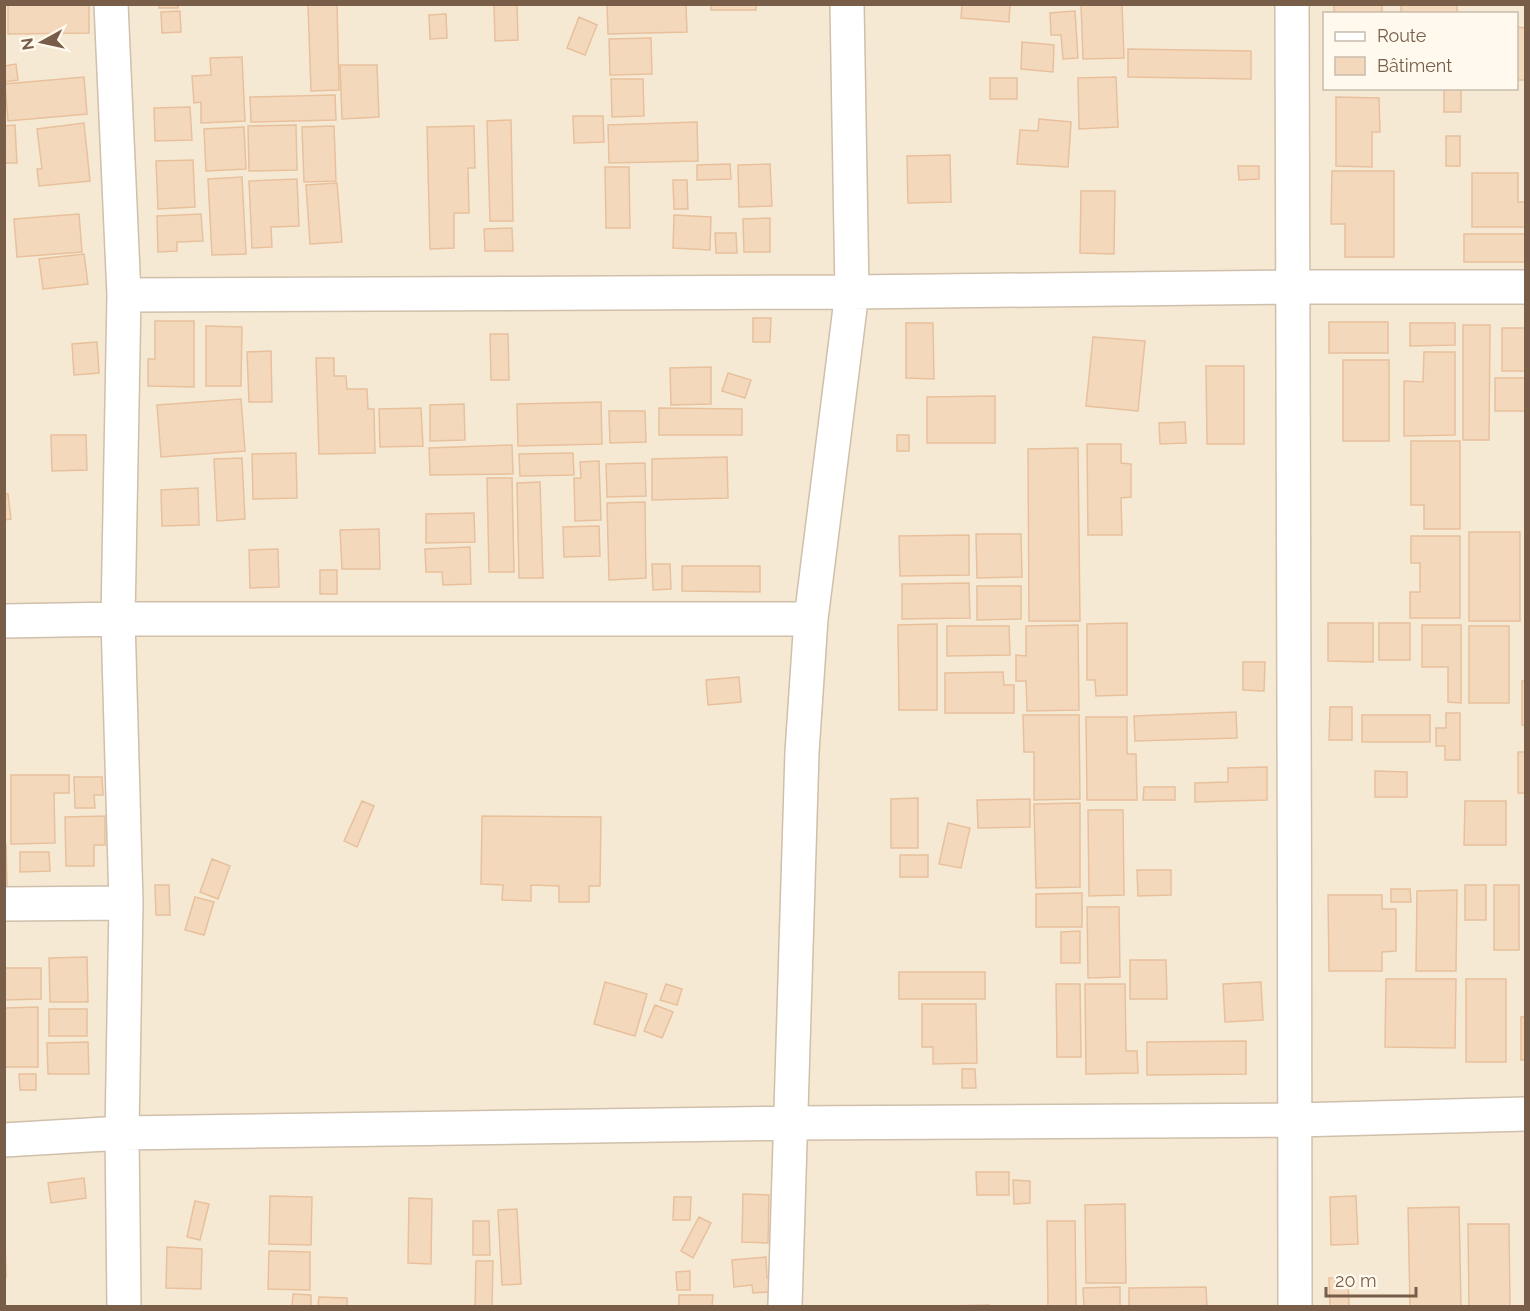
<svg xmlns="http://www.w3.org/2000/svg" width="1530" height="1311" viewBox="0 0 1530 1311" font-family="Raleway,sans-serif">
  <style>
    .residential { fill: #f5e9d4; fill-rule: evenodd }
    .building { fill: #f4d8bc; stroke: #e8c09c; stroke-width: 1.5 }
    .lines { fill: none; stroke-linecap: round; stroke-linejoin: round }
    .minor-casing { stroke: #d0bfab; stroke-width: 36 }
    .minor { stroke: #fff; stroke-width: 33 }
  </style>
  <rect width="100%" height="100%" fill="#fdf7e6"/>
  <path class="residential" d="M5 5H1525V1306H5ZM1324 14H1516V88H1324Z"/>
  <path class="building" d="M8 4H89V33L8 34Z
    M159 4H178V8H159Z
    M308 4H337L339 90 311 91Z
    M494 4H517L518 40 495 41Z
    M607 4H686L687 32 608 34Z
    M711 4H756V10H711Z
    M962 4H1010L1009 22 961 18Z
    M1081 4H1122L1124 58 1083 59Z
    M1334 4H1382V14H1334Z
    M1401 4H1457V14H1401Z
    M180 11 181 32 162 33 161 12Z
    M1075 11 1078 58 1063 59 1061 35H1051L1050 13Z
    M446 14 447 38 430 39 429 15Z
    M579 17 597 25 585 55 567 48Z
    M1516 27 1526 28V80H1516Z
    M651 38 652 74 610 75 609 39Z
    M1022 42 1054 45 1053 72 1021 69Z
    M1128 49 1251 51V79L1128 77Z
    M242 57 245 121 201 123V102L194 103 192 76 211 75 210 58Z
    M16 64 18 80 4 82V66Z
    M340 65H377L379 117 342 119Z
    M84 77 87 114 8 121 5 84Z
    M1116 77 1118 127 1079 129 1078 78Z
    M990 78H1017V99H990Z
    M611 79H643L644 116 612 117Z
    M1444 88H1461V112H1444Z
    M335 95 336 120 251 122 250 97Z
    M1336 97 1379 98 1380 132H1372V167L1336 166Z
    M190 107 192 140 155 141 154 108Z
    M573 116H603L604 142 574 143Z
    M1039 119 1071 122 1068 167 1017 164 1020 130 1038 131Z
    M511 120 513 221H490L487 121Z
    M697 122 698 161 609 163 608 125Z
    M84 123 90 181 39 186 37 169H42L37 129Z
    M15 125 17 163H4V126Z
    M296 125 297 170 249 171 248 126Z
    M334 126 336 181 304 182 302 127Z
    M474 126 475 168H468L469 213H454V248L430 249 427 127Z
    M244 127 246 169 206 171 204 129Z
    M1446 136H1460V166H1446Z
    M950 155 951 202 908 203 907 156Z
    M193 160 195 207 158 209 156 161Z
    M730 164 731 179 697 180V165Z
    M770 164 772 206 739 207 738 165Z
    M1238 166H1259V179L1239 180Z
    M605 167H629L630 228H606Z
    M1332 171H1394V257H1345V224H1331Z
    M1472 173H1518V202H1526V227H1472Z
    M242 177 246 254 212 255 208 179Z
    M297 179 299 226 271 227 272 247 252 248 249 181Z
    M673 180H687L688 209H674Z
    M337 183 342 242 310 244 306 185Z
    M1081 191H1115L1114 254 1080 253Z
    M79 214 82 252 17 257 14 219Z
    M201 214 203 241 177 242V251L158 252 157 216Z
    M674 215 711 217 710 250 673 248Z
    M770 218V252H744L743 219Z
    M512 228 513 251H485L484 229Z
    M715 233H736L737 253H716Z
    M1464 234H1526V262H1464Z
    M84 254 88 284 43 289 39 259Z
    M753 318H771L770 342H753Z
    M155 321H194V387L148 386V359H155Z
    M1329 322H1388V353H1329Z
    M906 323H933L934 379 906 378Z
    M1410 323H1455V345L1410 346Z
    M1463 325H1490L1489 440H1463Z
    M206 326 242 327 241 386H206Z
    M1502 328H1526V371H1502Z
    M490 334H508L509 380H491Z
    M1093 337 1145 341 1138 411 1086 406Z
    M97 342 99 373 74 375 72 344Z
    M271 351 272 402H249L247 352Z
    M1424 352H1455V435L1404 436V381L1423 382Z
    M316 358H334V376H346L347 389H367L368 409H374L375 453 319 454Z
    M1343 360H1389V441H1343Z
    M1206 366H1244V444H1207Z
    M711 367V404L671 405 670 368Z
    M728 373 751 380 745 398 722 391Z
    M1495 378H1526V411H1495Z
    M995 396V443H927V397Z
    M241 399 245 451 161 457 157 405Z
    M601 402 602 444 518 446 517 404Z
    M464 404 465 440 430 441V405Z
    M421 408 423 446 380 447 379 409Z
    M659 408 742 409V435H659Z
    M609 411H645L646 442 610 443Z
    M1185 422 1186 443 1160 444 1159 423Z
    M51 435H86L87 470 52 471Z
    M897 435H909V451H897Z
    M1411 441H1460V529H1424V505H1411Z
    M1087 444H1121V463L1131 464V497L1121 498 1122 535H1088Z
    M512 445 513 474 430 475 429 448Z
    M1078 448 1080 621H1029L1028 449Z
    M296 453 297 498 253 499 252 454Z
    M573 453 574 475 520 476 519 454Z
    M727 457 728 498 652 500V459Z
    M242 458 245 519 217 521 214 459Z
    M599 461 601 520 575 521 574 478H581L580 462Z
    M645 463 646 496 607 497 606 464Z
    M487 478H512L514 572H489Z
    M540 482 543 578H519L517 483Z
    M198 488 199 525 162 526 161 490Z
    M4 494H8L11 519 4 520Z
    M645 502 646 578 609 580 607 503Z
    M474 513 475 542 426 543V514Z
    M599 526 600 556 564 557 563 527Z
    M379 529 380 569H342L340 530Z
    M1469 532H1520V621H1469Z
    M976 534H1021L1022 577 977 578Z
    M969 535V575L900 576 899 536Z
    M1411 536H1460V618H1410V592H1420V563H1411Z
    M470 547 471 584 443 585 442 572H426L425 549Z
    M278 549 279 587 250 588 249 550Z
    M652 564H670L671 589 653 590Z
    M682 566H760V592L682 591Z
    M320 570H337V594H320Z
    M969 583 970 618 902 619V584Z
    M977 586H1021V619L977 620Z
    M1127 623V695L1096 696 1095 680H1087V624Z
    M1328 623H1373V662L1328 661Z
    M1379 623H1410V660H1379Z
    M937 624V710H899L898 625Z
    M1078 625 1079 710 1027 711 1026 681H1016V655L1026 656V626Z
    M1422 625H1461V703L1448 702V667H1422Z
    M947 626H1009L1010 655 947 656Z
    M1469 626H1509V703H1469Z
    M1243 662H1265L1264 691 1243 690Z
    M1003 672 1004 685H1014V713H945V673Z
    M739 677 741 702 708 705 706 680Z
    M1522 681H1526V725H1522Z
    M1330 707H1352V740H1329Z
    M1236 712 1237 738 1135 741 1134 716Z
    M1446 713H1460V760H1445V746H1436V728H1446Z
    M1023 715H1079L1080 799 1034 800V752H1024Z
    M1362 715H1430V742H1362Z
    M1086 717H1127V754H1136L1137 800H1087Z
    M1518 752H1526V793H1518Z
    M1267 767V800L1195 802V783L1228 782V768Z
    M1375 771 1407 772V797H1375Z
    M11 775H69V793H54L55 843 11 844Z
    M74 777H102L103 795H94L95 808H75Z
    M1144 787H1175V800H1143Z
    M918 798V848H891V799Z
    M1030 799V827L978 828 977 800Z
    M362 801 374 806 357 847 344 841Z
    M1465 801H1506V845H1464Z
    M1080 803V887L1036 888 1034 804Z
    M1088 810H1123L1124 895 1089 896Z
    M105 816V845H94V866H66L65 817Z
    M482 816 601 817 600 886H589V902H559V886L531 885V901L502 900 503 885 481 884Z
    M948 823 970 828 961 868 939 864Z
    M4 844H6L7 887H4Z
    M20 852H49L50 871 20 872Z
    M900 855H928V877H900Z
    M212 859 230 866 218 899 200 892Z
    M1137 870H1171V895L1138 896Z
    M155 885H169L170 915H156Z
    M1465 885H1486V920H1465Z
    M1494 885H1519V950H1494Z
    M1391 889H1410L1411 902H1391Z
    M1457 890 1456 971H1416L1417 891Z
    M1082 893V927H1036V894Z
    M1328 895H1382V909H1396V951L1382 952V971H1329Z
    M195 897 214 902 204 935 185 930Z
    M1087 907H1119L1120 977 1088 978Z
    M1080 931V963H1061V932Z
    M87 957 88 1002H50L49 958Z
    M1130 960H1166L1167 999H1130Z
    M4 968H41V999L4 1000Z
    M899 972H985V999H899Z
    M1386 979H1456L1455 1048 1385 1047Z
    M1466 979H1506V1062H1466Z
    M605 982 647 994 635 1036 594 1024Z
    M1261 982 1263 1020 1225 1022 1223 984Z
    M666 984 682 989 677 1005 660 1000Z
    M1056 984H1080L1081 1057H1057Z
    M1085 984H1125L1126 1051H1137L1138 1073 1086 1074Z
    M922 1004H976L977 1063 933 1064V1047H922Z
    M655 1005 673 1012 662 1038 644 1031Z
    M38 1007V1067H4V1008Z
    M49 1009H87V1036H49Z
    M1521 1017H1526V1060H1521Z
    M1246 1041V1074L1147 1075V1042Z
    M88 1042 89 1074H48L47 1043Z
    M962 1069H975L976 1088H962Z
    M19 1074H36V1090H20Z
    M976 1172H1009V1195H977Z
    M84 1178 86 1198 51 1203 48 1183Z
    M1013 1180 1030 1181V1203L1014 1204Z
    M743 1194 769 1195 768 1243 742 1242Z
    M270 1196 312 1197 311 1245 269 1244Z
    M1356 1196 1358 1244 1331 1245 1330 1197Z
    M674 1197H691L690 1220H673Z
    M409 1198 432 1199 431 1264 408 1263Z
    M195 1201 209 1204 200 1240 187 1237Z
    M4 1203 6 1277H4Z
    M1125 1204 1126 1283H1086L1085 1205Z
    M1459 1207 1461 1306H1410L1408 1208Z
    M517 1209 521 1284 502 1285 498 1210Z
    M699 1217 711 1223 693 1258 681 1251Z
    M473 1221H489L490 1255H473Z
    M1047 1221H1075L1076 1306H1048Z
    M1468 1224H1509L1510 1306H1469Z
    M167 1247 202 1249 201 1289 166 1288Z
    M269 1251 310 1252V1290L268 1289Z
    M766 1257 767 1278 774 1277 775 1296 769 1297 768 1292 753 1293 752 1285 734 1287 732 1260Z
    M476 1261H493L492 1306H475Z
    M690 1271V1290H677L676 1272Z
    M1329 1278H1348L1349 1306H1330Z
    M1120 1287V1306H1084L1083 1288Z
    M1206 1287 1207 1306H1129V1288Z
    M293 1294 311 1295V1306H292Z
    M679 1295H713L712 1306H679Z
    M319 1297 347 1298V1306H318Z
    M989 1305V1306H946Z"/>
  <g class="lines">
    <defs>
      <path id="minor" d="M111 4 124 295 118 619 126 903 122 1133 124 1306
        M1292 4C1291 439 1296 872 1295 1306
        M124 295 852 292 1291 287H1526
        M4 621 118 619H811
        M4 904 126 903
        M4 1140 122 1133 791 1123 1296 1120 1526 1114
        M785 1306 802 752 811 619 852 292 847 4"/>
    </defs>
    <use href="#minor" class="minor-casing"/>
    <use href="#minor" class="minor"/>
  </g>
  <rect width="1530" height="1311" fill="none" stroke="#785e49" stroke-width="12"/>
  <rect x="1323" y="12" width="195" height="78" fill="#fffaed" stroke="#c9bcab" stroke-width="1.5"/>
  <rect x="1335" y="32" width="30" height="9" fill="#ffffff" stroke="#c9bcab" stroke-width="1.5"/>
  <text x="1377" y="42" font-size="18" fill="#785e49">Route</text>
  <rect x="1335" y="57" width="30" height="18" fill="#f4d8bc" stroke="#c9bcab" stroke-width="1.5"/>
  <text x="1377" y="72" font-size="18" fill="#785e49">Bâtiment</text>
  <g transform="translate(42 42) rotate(262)" stroke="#fffaed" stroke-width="4.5" paint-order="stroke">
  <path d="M0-4.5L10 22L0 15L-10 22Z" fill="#785e49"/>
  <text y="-9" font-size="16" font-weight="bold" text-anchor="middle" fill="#785e49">N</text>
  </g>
  <path d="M1326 1287v9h90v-9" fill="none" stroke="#785e49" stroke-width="3"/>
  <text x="1335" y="1287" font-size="18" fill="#785e49" stroke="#fffaed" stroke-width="4.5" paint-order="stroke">20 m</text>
</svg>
